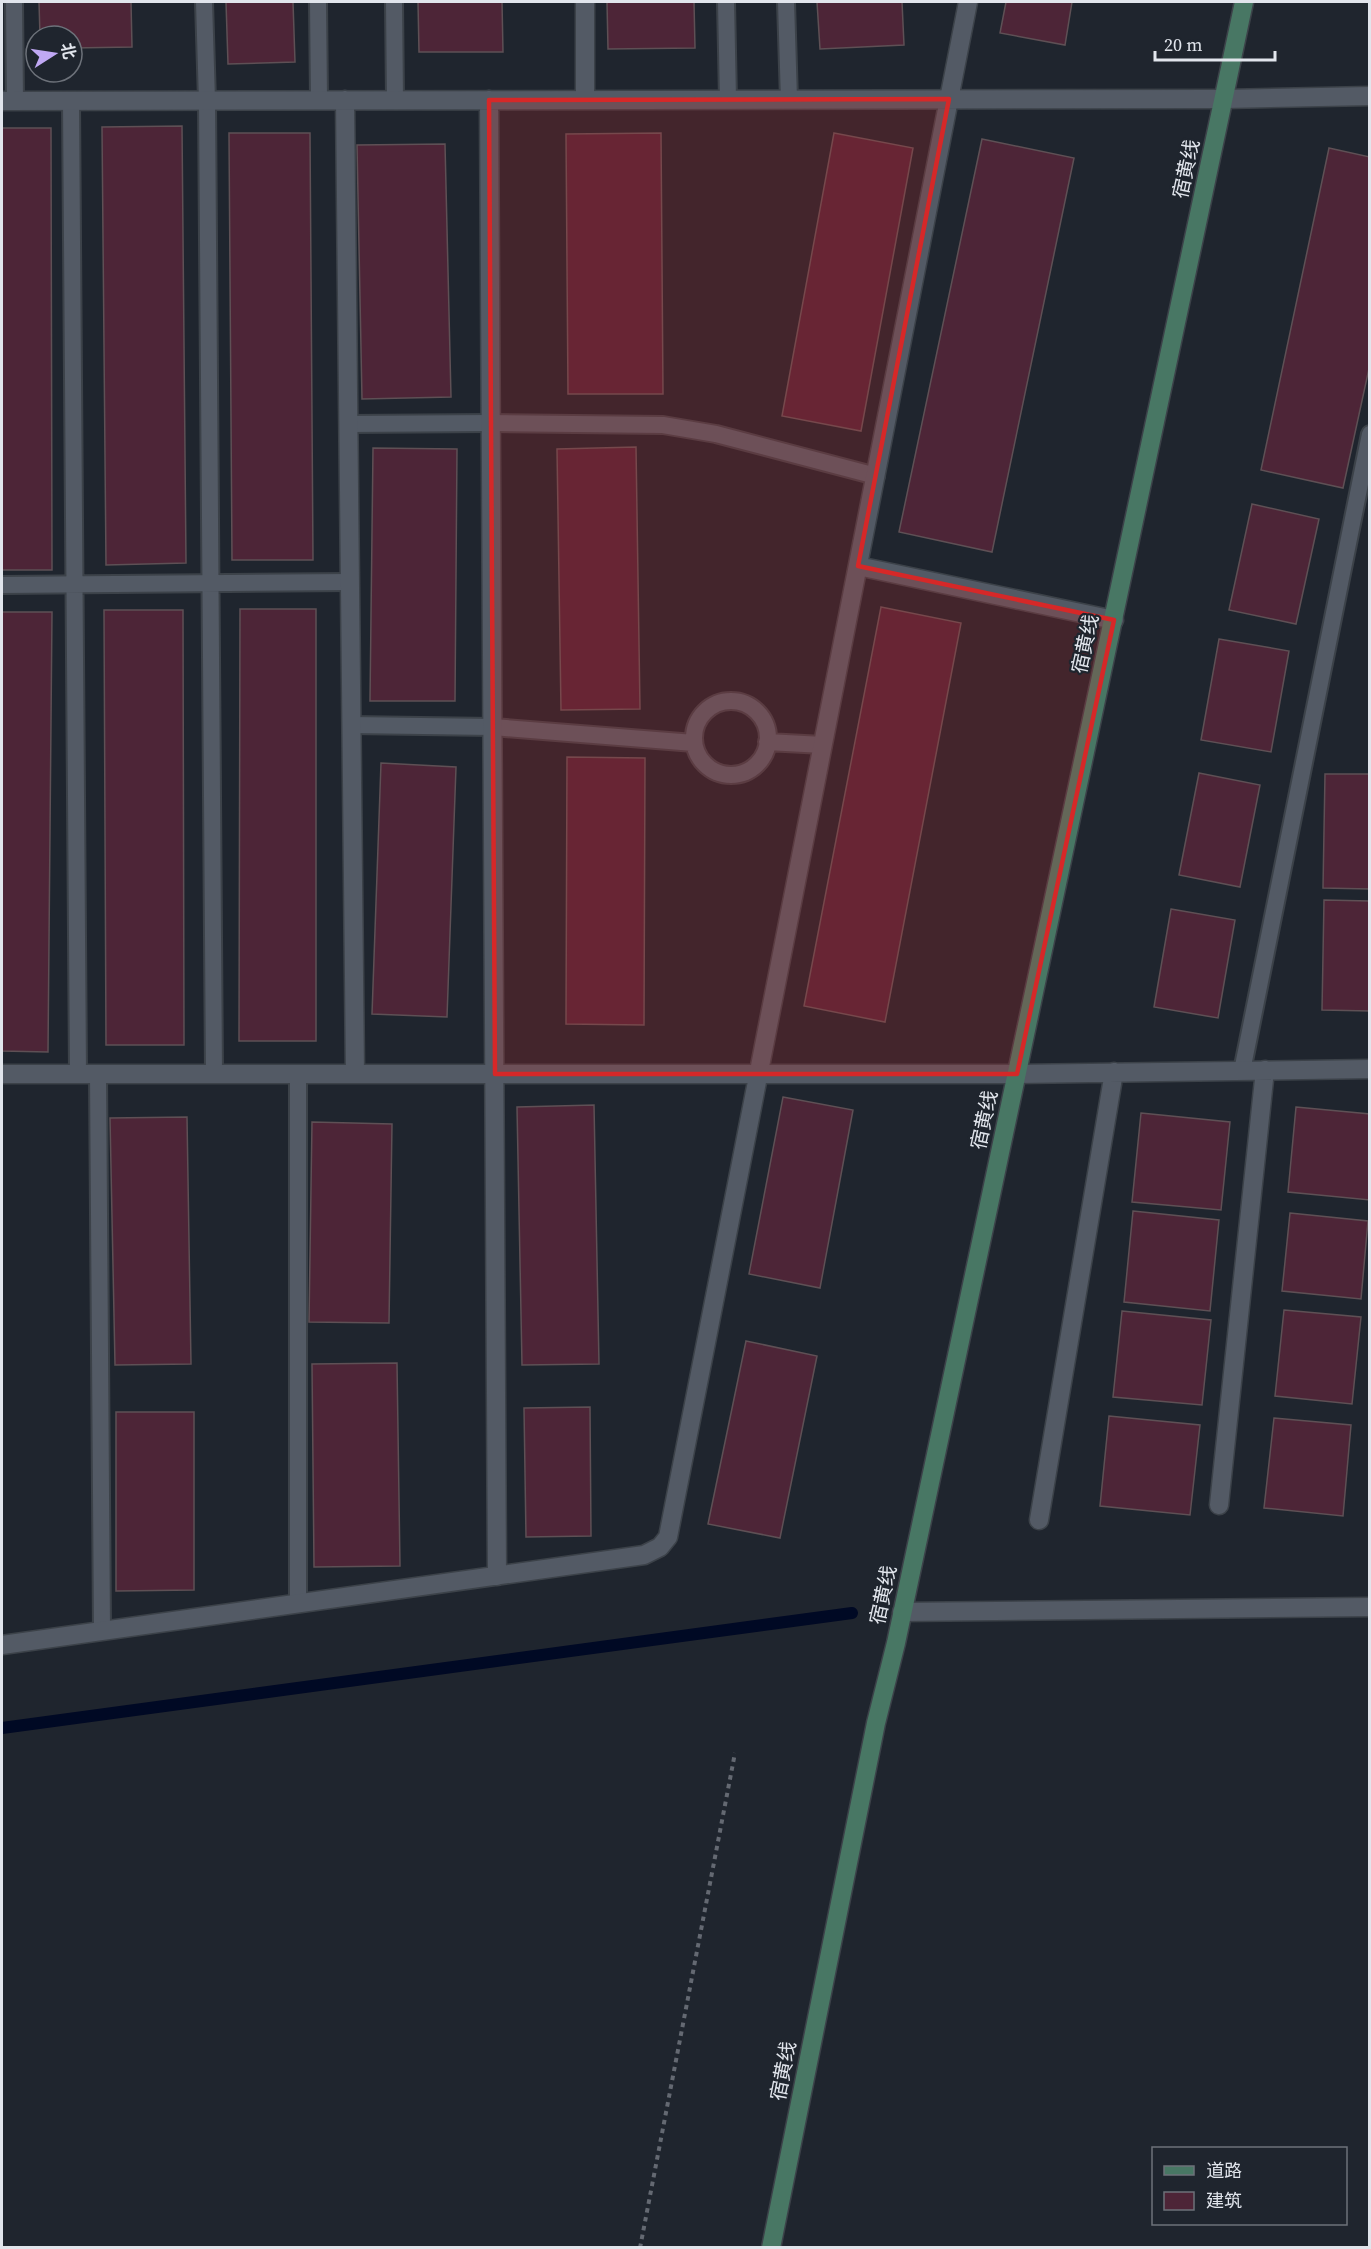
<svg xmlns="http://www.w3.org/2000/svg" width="1371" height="2249" viewBox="0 0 1371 2249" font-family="'Source Serif 4','Noto Sans SC',serif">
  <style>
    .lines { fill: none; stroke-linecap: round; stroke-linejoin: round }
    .stream { stroke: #000924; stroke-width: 12 }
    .building { fill: #4d2537; stroke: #5e5055; stroke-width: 1.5 }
    .lane-casing { stroke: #3c4249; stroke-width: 20 }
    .street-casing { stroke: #3c4249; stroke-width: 21 }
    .secondary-casing { stroke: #3c4249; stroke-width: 21 }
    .path { stroke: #646972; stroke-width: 4; stroke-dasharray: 4.5 4.5; stroke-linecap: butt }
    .lane { stroke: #535a65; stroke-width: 16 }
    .street { stroke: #535a65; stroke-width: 18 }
    .secondary { stroke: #487764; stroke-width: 18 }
    .marked { fill: #d62828; fill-opacity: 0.2; stroke: #d62828; stroke-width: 4.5; stroke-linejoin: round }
    .labels { text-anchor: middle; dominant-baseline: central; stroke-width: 4.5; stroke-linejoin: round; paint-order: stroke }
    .street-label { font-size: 20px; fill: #e1e5ec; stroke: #1f252e }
  </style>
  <rect width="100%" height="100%" fill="#1f252e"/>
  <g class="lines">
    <path class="stream" d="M2 1728 852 1613"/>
  </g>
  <path class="building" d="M39 2H131L132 47 72 48V36H40Z
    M226 2H293L295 62 228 64Z
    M418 2H502L503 52H419Z
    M607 2H694L695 48 608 49Z
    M817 2H902L904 45 820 49Z
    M1006 2H1072L1065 45 1000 33Z
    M182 126 186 563 106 565 102 127Z
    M2 128H51L52 570H2Z
    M229 133H310L313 560H232Z
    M661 133 663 394H568L566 134Z
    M834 133 913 148 861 431 782 416Z
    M982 139 1074 158 992 552 899 532Z
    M445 144 451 397 362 399 357 145Z
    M1329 148 1370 157V364L1343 488 1261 470Z
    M636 447 640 709 561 710 557 449Z
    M373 448 457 449 455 701H370Z
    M1252 504 1319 519 1296 624 1229 610Z
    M881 607 961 623 885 1022 804 1006Z
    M240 609H316V1041H239Z
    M104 610H183L184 1045H106Z
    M2 612H52L48 1052 2 1051Z
    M1219 639 1289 651 1271 752 1201 740Z
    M567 757 645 758 644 1025 566 1024Z
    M381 763 456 767 447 1017 372 1014Z
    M1199 773 1260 785 1240 887 1179 875Z
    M1325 774H1370V889L1323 888Z
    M1324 900 1370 901V1011L1322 1010Z
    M1171 909 1235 920 1218 1018 1154 1007Z
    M783 1097 853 1110 820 1288 749 1274Z
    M594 1105 599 1364 522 1365 517 1107Z
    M1296 1107 1370 1114V1200L1288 1192Z
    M1141 1113 1230 1122 1221 1210 1132 1202Z
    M187 1117 191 1364 115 1365 110 1118Z
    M312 1122 392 1124 389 1323 309 1322Z
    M1133 1211 1219 1220 1210 1311 1124 1302Z
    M1290 1213 1368 1221 1361 1299 1282 1291Z
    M1284 1310 1361 1317 1352 1404 1275 1396Z
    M1122 1311 1211 1320 1202 1405 1113 1397Z
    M746 1341 817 1356 780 1538 708 1524Z
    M397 1363 400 1566 314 1567 312 1364Z
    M590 1407 591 1536 526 1537 524 1408Z
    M116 1412H194V1590L116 1591Z
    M1109 1416 1200 1425 1190 1515 1100 1506Z
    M1274 1418 1351 1425 1343 1516 1264 1508Z"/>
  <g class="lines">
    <defs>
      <path id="lane" d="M14 2 15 101
        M204 2 207 101 214 1074
        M318 2 319 100
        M394 2 395 100
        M726 2 728 100
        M786 2 789 100
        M71 101 78 1074
        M348 424 491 423 663 425 716 434 876 476
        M2 585 350 582
        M694 738a37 37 0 1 1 74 0a37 37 0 1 1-74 0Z
        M351 725 493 727 694 743
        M767 742 823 745
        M1242 1071 1370 434
        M98 1074 102 1631
        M298 1074V1603"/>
      <path id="street" d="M345 100 355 1074
        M489 100 497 1576
        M585 100V2
        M2 101 1224 99 1370 96
        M858 566 1114 620
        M2 1074H1017L1370 1069
        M1219 1505 1265 1070
        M1039 1520 1114 1072
        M902 1612 1370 1607
        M2 1645 644 1555 660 1547 668 1537 968 2"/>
      <path id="secondary" d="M771 2248 876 1723 896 1643 1244 2"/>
    </defs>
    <use href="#lane" class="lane-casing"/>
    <use href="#street" class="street-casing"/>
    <use href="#secondary" class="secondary-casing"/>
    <path class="path" d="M640 2248 735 1753"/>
    <use href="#lane" class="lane"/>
    <use href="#street" class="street"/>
    <use href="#secondary" class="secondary"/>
  </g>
  <path class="marked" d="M949 99 858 566 1114 620 1017 1074H495L489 100Z"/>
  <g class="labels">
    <g class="street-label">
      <text transform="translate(1186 169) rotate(-78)">宿黄线</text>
      <text transform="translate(1085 644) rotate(-78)">宿黄线</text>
      <text transform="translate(984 1120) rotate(-78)">宿黄线</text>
      <text transform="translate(883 1595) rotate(-78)">宿黄线</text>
      <text transform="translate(783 2071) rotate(-79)">宿黄线</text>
    </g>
  </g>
  <rect width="1371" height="2249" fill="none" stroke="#e1e5ec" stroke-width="6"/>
  <rect x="1152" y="2147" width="195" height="78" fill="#1f252e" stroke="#6d727a" stroke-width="1.5"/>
  <rect x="1164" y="2166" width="30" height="9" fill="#487764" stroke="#6d727a" stroke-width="1.5"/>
  <text x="1206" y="2177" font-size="18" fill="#e1e5ec">道路</text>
  <rect x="1164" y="2192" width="30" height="18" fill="#4d2537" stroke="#6d727a" stroke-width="1.5"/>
  <text x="1206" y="2207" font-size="18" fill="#e1e5ec">建筑</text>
  <g transform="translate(54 54) rotate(78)"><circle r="28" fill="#1f252e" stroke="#6d727a" stroke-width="1.5"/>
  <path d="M0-4.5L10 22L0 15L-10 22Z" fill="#c0a8f4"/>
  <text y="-9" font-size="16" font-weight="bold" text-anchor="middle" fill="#e1e5ec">北</text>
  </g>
  <path d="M1155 51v9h120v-9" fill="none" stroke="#e1e5ec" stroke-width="3"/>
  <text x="1164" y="51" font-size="18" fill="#e1e5ec" stroke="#1f252e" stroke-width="4.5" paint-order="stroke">20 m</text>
</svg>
